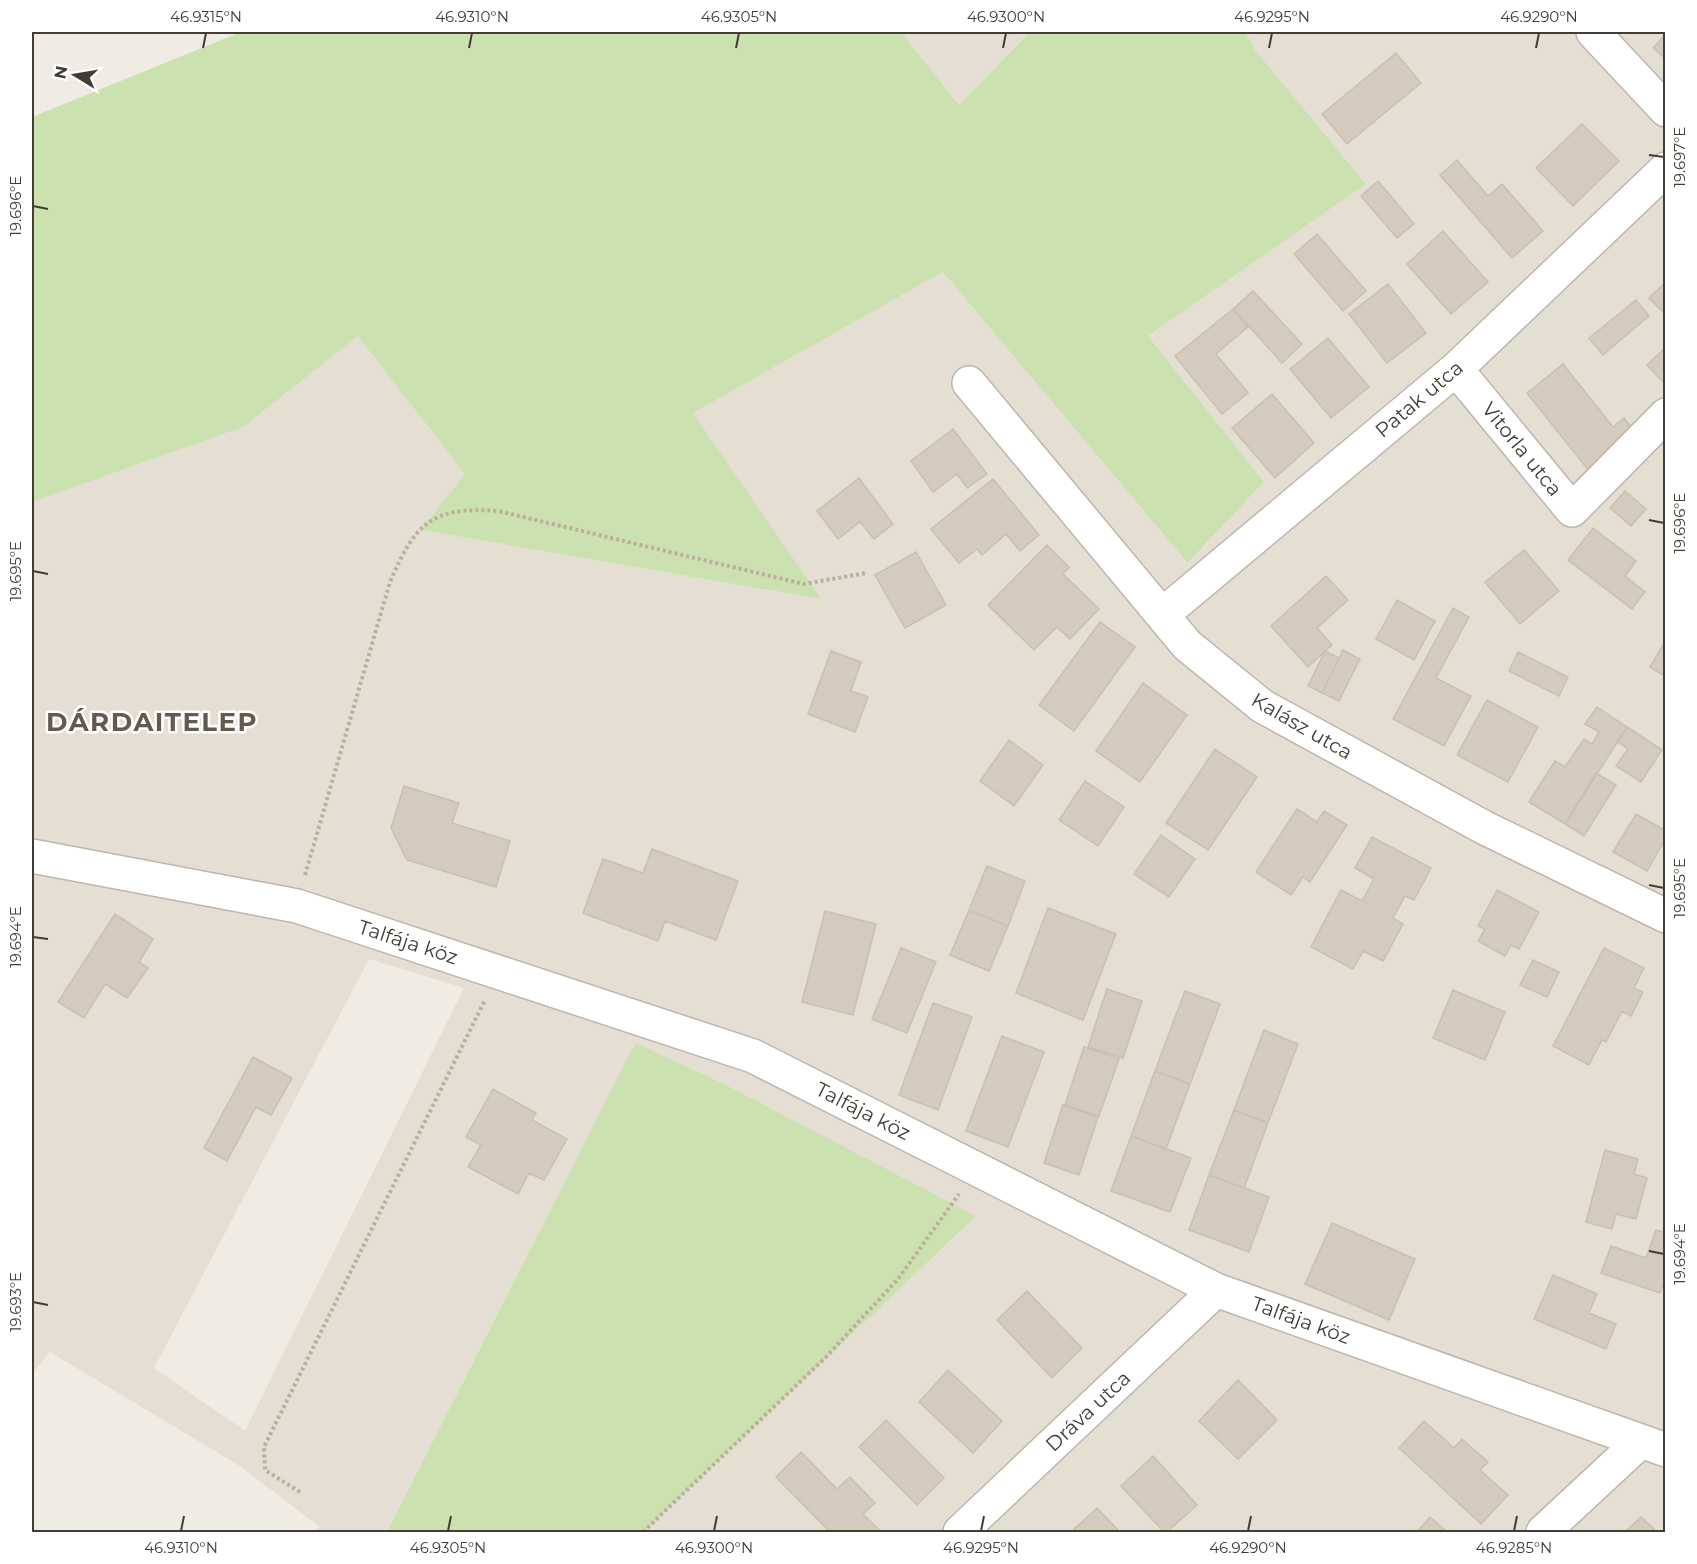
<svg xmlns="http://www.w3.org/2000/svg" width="1697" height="1564" viewBox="0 0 1697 1564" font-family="Montserrat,sans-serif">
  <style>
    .residential { fill: #e4ded3; fill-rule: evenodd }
    .green { fill: #cce1b0 }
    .building { fill: #d4cabe; stroke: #cbbfaf; stroke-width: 1.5 }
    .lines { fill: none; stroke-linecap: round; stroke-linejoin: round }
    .minor-casing { stroke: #beb6ab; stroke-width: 36 }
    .path { stroke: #bbaf9a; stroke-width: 4; stroke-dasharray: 3 3; stroke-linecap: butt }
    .minor { stroke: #fff; stroke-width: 33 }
    .ticks { fill: none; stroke: #423c35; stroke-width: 2 }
    .labels { text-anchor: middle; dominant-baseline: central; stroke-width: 5; stroke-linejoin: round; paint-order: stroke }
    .street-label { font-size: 20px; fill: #423c35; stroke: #fff }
    .district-label { font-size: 26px; font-weight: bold; letter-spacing: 1.5px; fill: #635a4d; stroke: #fff }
    .neatline { fill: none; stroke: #423c35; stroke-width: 2 }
    .ticks-label { font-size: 15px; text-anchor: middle; fill: #423c35 }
  </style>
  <rect width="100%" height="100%" fill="#f0ece4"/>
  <path class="residential" d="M901 32H1030L959 105Z
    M1245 32H1665V1532H644L976 1216 635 1043 389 1528 393 1532H316L319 1526 240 1466 50 1352 32 1374V502L243 427 358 335 465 474 422 530 820 599 693 413 943 272 1189 563 1264 482 1148 336 1366 184 1255 50ZM369 959 464 988 245 1431 154 1368Z"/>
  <path class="green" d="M241 32H901L959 105 1030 32H1245L1255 50 1366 184 1148 336 1264 482 1188 563 943 272 693 413 821 599 421 530 465 474 358 336 243 427 32 502V117Z
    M635 1043 722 1083 976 1216 644 1532H393L389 1528Z"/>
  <path class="building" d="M1666 34V59L1653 48Z
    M1396 53 1421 83 1347 144 1322 114Z
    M1582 124 1619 161 1573 206 1536 168Z
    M1457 160 1488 196 1502 184 1543 231 1512 258 1440 175Z
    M1378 181 1414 224 1397 238 1361 196Z
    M1443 231 1488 282 1451 314 1407 264Z
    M1317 234 1366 291 1343 311 1294 254Z
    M1666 282V315L1649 298Z
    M1388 284 1426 333 1387 363 1349 314Z
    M1253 291 1302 344 1282 363 1233 309Z
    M1636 300 1649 316 1603 355 1589 338Z
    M1233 309 1248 327 1216 354 1248 393 1222 414 1175 356Z
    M1328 338 1369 387 1331 418 1290 369Z
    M1666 347V385L1647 365Z
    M1563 364 1613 427 1624 418 1640 438 1593 476 1527 393Z
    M1272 394 1314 443 1275 478 1232 428Z
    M953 429 987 474 967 488 957 474 933 492 911 461Z
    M859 478 893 524 874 539 860 522 838 539 817 511Z
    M993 479 1039 535 1020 551 1006 534 982 555 977 549 959 563 931 529Z
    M1625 491 1646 509 1631 526 1610 508Z
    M1593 528 1636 561 1625 576 1645 592 1632 609 1568 560Z
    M1047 545 1069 567 1063 574 1099 609 1070 639 1057 627 1034 650 988 605Z
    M1524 550 1559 591 1520 624 1485 582Z
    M916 552 946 605 905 628 875 575Z
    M1326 576 1348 600 1317 628 1332 645 1308 667 1271 626Z
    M1397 600 1435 621 1414 660 1376 639Z
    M1453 608 1469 617 1436 678 1471 696 1444 746 1393 719Z
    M1100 622 1135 647 1074 731 1039 705Z
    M1664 643 1666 644V677L1650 667Z
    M1343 650 1360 659 1339 701 1322 693Z
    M831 651 861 662 851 691 868 697 855 732 808 714Z
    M1325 651 1339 658 1322 693 1308 686Z
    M1518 652 1568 677 1559 696 1509 671Z
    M1143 683 1187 715 1140 782 1096 751Z
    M1487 700 1538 727 1508 782 1457 755Z
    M1597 707 1627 727 1565 824 1529 802 1555 761 1565 767 1584 739 1592 744 1599 732 1585 724Z
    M1627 727 1662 750 1641 782 1616 766 1628 749 1617 741Z
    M1009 740 1043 765 1014 806 980 781Z
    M1215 749 1257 777 1208 850 1166 823Z
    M1596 773 1616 785 1584 836 1565 824Z
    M1085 781 1124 807 1098 846 1059 820Z
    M404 786 459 803 452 823 510 841 496 887 407 860 391 828Z
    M1297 809 1317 822 1324 811 1347 825 1310 882 1303 877 1291 895 1256 872Z
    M1636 814 1666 831V838L1647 871 1613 852Z
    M1161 835 1195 859 1169 897 1134 874Z
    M1372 837 1431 868 1414 900 1405 896 1393 918 1403 924 1383 961 1363 951 1353 969 1311 947 1341 890 1362 901 1374 879 1355 868Z
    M652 849 738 881 716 940 665 921 658 941 583 913 603 859 643 873Z
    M987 866 1025 881 1008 926 969 910Z
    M1497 890 1539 912 1519 949 1511 945 1505 956 1478 941 1485 929 1478 926Z
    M1048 908 1116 934 1083 1020 1016 993Z
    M969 910 1008 926 989 971 950 955Z
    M825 911 876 924 853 1015 802 1002Z
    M115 914 153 939 139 962 148 968 127 998 105 984 84 1018 58 1002Z
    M901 948 936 962 907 1033 872 1019Z
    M1604 948 1644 968 1634 988 1643 992 1631 1016 1622 1011 1606 1042 1602 1040 1589 1065 1553 1046Z
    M1533 960 1559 972 1547 997 1520 985Z
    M1107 989 1142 1001 1123 1058 1088 1047Z
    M1453 990 1505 1012 1485 1060 1433 1038Z
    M1185 991 1220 1004 1190 1084 1155 1071Z
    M933 1003 972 1017 938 1110 899 1095Z
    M1264 1030 1298 1044 1268 1123 1234 1110Z
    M1002 1036 1044 1052 1008 1147 966 1131Z
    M1084 1047 1119 1059 1099 1116 1065 1105Z
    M253 1057 292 1078 271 1115 256 1107 227 1161 204 1148Z
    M1155 1071 1190 1084 1166 1149 1131 1136Z
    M493 1089 536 1113 532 1120 567 1139 544 1180 529 1173 518 1194 468 1167 481 1145 466 1137Z
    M1063 1105 1098 1117 1079 1175 1044 1163Z
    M1234 1110 1268 1123 1244 1188 1209 1175Z
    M1131 1136 1191 1158 1170 1212 1111 1191Z
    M1605 1150 1638 1159 1634 1174 1647 1178 1636 1219 1616 1214 1612 1229 1586 1222Z
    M1209 1175 1269 1197 1249 1252 1189 1230Z
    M1332 1223 1415 1259 1389 1320 1305 1284Z
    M1656 1230 1666 1233V1277L1660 1293 1601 1273 1611 1246 1646 1258Z
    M1553 1275 1597 1294 1589 1313 1616 1324 1606 1349 1534 1319Z
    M1027 1291 1082 1348 1052 1378 997 1320Z
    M948 1370 1002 1421 973 1453 919 1402Z
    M1238 1380 1277 1420 1238 1459 1199 1421Z
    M886 1420 944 1478 917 1505 859 1447Z
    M1424 1421 1454 1448 1462 1439 1488 1462 1480 1470 1508 1495 1481 1524 1399 1448Z
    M801 1452 837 1489 850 1477 875 1503 863 1514 881 1532H830L776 1477Z
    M1153 1456 1197 1505 1167 1532H1164L1121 1486Z
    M1097 1508 1120 1532H1071Z
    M1430 1517 1447 1532H1417Z
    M1641 1517 1657 1532H1625Z"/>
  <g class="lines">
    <defs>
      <path id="minor" d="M1593 32 1666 110
        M1456 369 1572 510 1666 415
        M969 383 1187 645 1262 706 1485 828 1666 916
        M1162 615 1456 369 1666 169
        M32 856 297 906 753 1056 1216 1290 1666 1450
        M960 1532 1216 1290
        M1543 1532 1641 1441"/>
    </defs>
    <use href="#minor" class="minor-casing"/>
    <path class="path" d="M305 875 390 582C415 523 432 506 498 511L804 584 866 573
      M300 1492 265 1470 264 1447 485 1000
      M643 1532 826 1357 898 1279 959 1194"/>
    <use href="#minor" class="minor"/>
  </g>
  <path class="ticks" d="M203 48 206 33M469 48 472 33M736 48 739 33M1003 48 1006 33M1269 48 1272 33M1536 48 1539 33M1649 155 1664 157M33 206 48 209M1649 520 1664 523M33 571 48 574M1649 885 1664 888M33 937 48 939M1649 1251 1664 1254M33 1302 48 1305M181 1531 184 1516M448 1531 451 1516M714 1531 717 1516M981 1531 984 1516M1248 1531 1251 1516M1514 1531 1517 1516"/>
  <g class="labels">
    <g class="street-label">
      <text transform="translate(1419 399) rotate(-40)">Patak utca</text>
      <text transform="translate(1522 449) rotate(51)">Vitorla utca</text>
      <text transform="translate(1302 726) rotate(30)">Kalász utca</text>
      <text transform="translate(408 942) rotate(18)">Talfája köz</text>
      <text transform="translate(863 1111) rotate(27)">Talfája köz</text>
      <text transform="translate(1301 1320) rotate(20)">Talfája köz</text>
      <text transform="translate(1088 1411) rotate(-43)">Dráva utca</text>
    </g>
    <g class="district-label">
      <text x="152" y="722">DÁRDAITELEP</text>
    </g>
  </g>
  <rect width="1697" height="1564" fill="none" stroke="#ffffff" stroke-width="66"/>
  <g transform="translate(75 75) rotate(281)" stroke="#ffffff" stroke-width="4.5" paint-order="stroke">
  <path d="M0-4.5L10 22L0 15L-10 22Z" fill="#423c35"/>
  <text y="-9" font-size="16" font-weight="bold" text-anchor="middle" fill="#423c35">N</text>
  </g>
  <rect x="33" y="33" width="1631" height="1498" class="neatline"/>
  <g class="ticks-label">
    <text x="206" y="22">46.9315°N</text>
    <text x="472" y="22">46.9310°N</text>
    <text x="739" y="22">46.9305°N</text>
    <text x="1006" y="22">46.9300°N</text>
    <text x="1272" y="22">46.9295°N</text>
    <text x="1539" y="22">46.9290°N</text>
    <text transform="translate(1680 157) rotate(-90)" y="5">19.697°E</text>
    <text transform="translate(16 206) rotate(-90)" y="5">19.696°E</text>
    <text transform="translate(1680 523) rotate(-90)" y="5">19.696°E</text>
    <text transform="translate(16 571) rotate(-90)" y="5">19.695°E</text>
    <text transform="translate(1680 888) rotate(-90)" y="5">19.695°E</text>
    <text transform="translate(16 937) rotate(-90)" y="5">19.694°E</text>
    <text transform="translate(1680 1254) rotate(-90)" y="5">19.694°E</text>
    <text transform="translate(16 1302) rotate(-90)" y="5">19.693°E</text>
    <text x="181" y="1553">46.9310°N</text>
    <text x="448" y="1553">46.9305°N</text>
    <text x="714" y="1553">46.9300°N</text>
    <text x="981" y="1553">46.9295°N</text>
    <text x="1248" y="1553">46.9290°N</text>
    <text x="1514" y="1553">46.9285°N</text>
  </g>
</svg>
